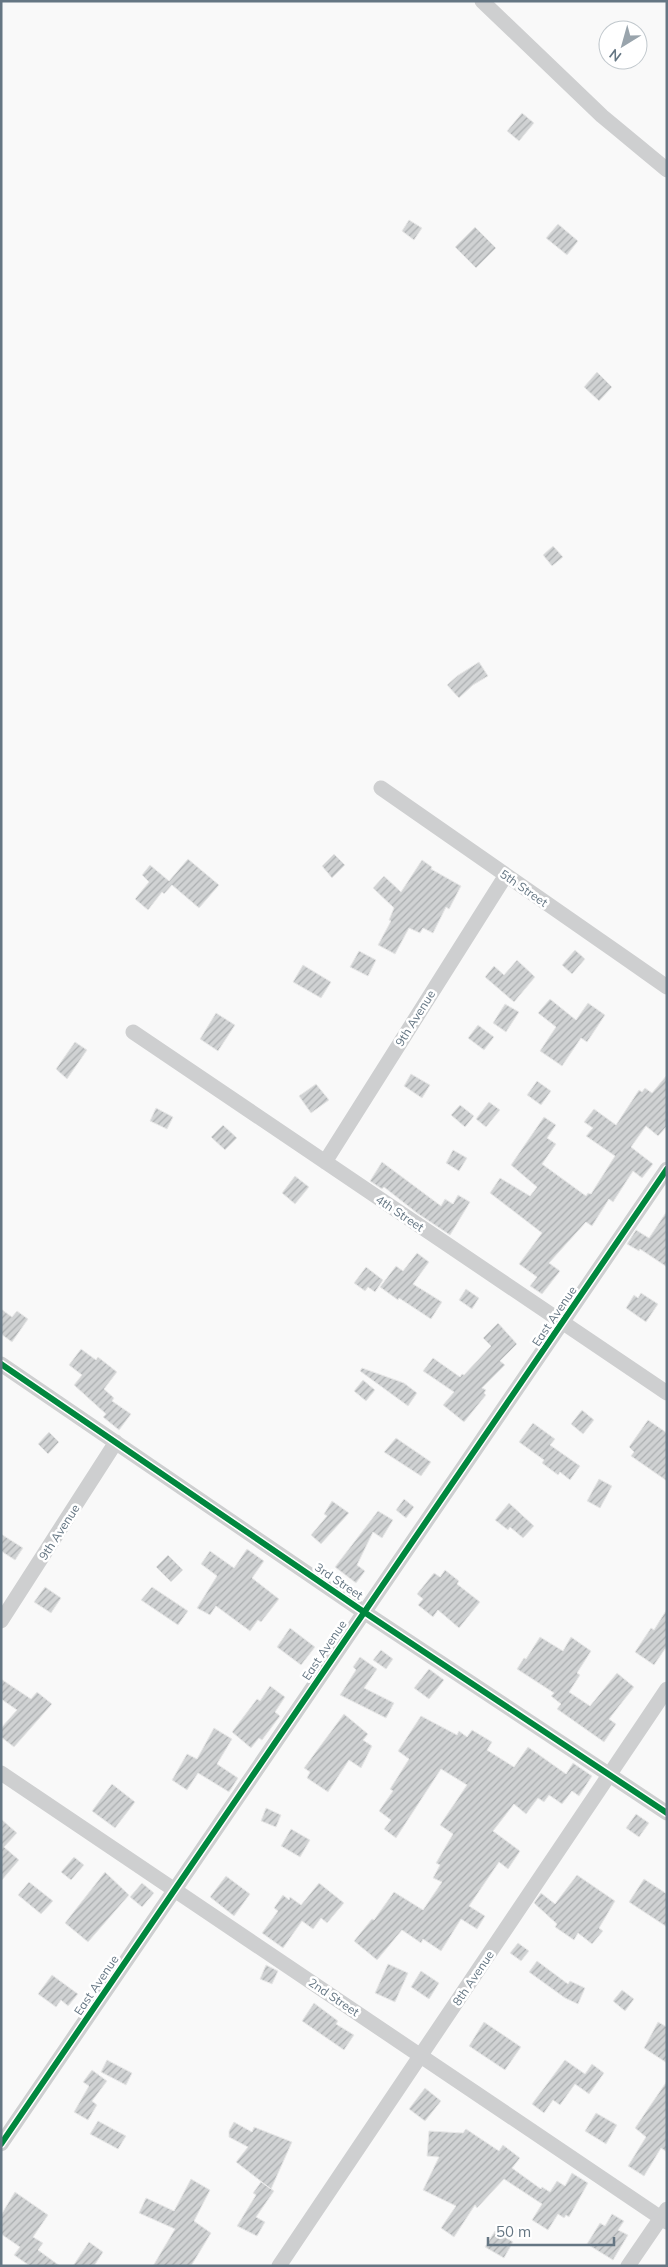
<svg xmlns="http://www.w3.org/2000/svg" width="668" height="2267" viewBox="0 0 668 2267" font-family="Mulish,sans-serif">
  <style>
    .building { fill: url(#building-hatch); stroke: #e8e8e8 }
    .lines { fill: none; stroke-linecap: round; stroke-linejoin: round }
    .street { stroke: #cecfd0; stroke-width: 15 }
    .cycleway-casing { stroke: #fff; stroke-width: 9 }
    .cycleway { stroke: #00873e; stroke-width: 6 }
    .labels { text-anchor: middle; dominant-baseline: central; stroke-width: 5; stroke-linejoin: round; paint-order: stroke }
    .street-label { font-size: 12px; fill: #657683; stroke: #fff }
  </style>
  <defs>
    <pattern id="building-hatch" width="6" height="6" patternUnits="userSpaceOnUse" patternTransform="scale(1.25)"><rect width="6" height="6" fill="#d0d2d3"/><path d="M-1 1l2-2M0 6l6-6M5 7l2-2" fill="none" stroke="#acafb1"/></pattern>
  </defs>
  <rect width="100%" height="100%" fill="#f9f9f9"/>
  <path class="building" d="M522 113 534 123 519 141 507 131Z
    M409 220 422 228 414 240 402 231Z
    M558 224 578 241 567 255 546 238Z
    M475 227 496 248 476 268 455 247Z
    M597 372 612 387 599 401 584 387Z
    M553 546 563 557 552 566 543 555Z
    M479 662 488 676 473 685 459 698 447 685 457 676Z
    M334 854 345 865 332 878 322 866Z
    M188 859 219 885 199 908 172 885 164 894 162 892 148 910 135 899 149 882 142 875 150 865 169 881Z
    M422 860 432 867 431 869 461 886 449 909 446 907 433 933 423 928 420 933 409 928 395 954 378 945 391 921 389 920 394 908 373 888 384 876 401 892Z
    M575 950 585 959 572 974 562 965Z
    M359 951 376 960 368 976 350 967Z
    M517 960 535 977 514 1002 485 977 494 966 504 975Z
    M303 965 331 982 321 998 293 982Z
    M550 999 576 1020 588 1003 605 1015 587 1042 581 1038 562 1066 540 1051 556 1027 538 1013Z
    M505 1004 519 1012 506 1032 493 1023Z
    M216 1013 235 1025 218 1051 200 1039Z
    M478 1025 494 1037 484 1050 468 1038Z
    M75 1042 87 1050 67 1079 56 1069Z
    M411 1074 430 1085 422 1098 404 1086Z
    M667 1075V1126L658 1136 646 1126 631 1147 653 1164 642 1178 633 1171 613 1202 609 1199 592 1226 586 1222 549 1263 560 1271 542 1294 530 1286 537 1277 519 1264 542 1233 490 1193 500 1178 530 1196 537 1187 511 1165 544 1117 556 1125 547 1138 556 1144 542 1164 586 1196 588 1193 591 1194 615 1156 586 1136 593 1128 584 1122 594 1109 616 1125 639 1090 642 1092 645 1088 652 1093Z
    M537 1081 551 1091 541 1105 527 1095Z
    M316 1084 329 1100 311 1113 299 1096Z
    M489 1102 500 1110 486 1127 476 1119Z
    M460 1105 474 1116 465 1127 451 1115Z
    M156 1108 173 1117 167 1129 150 1121Z
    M223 1125 237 1138 225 1150 211 1137Z
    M453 1150 467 1158 459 1171 446 1163Z
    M382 1162 441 1206 445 1199 453 1204 458 1195 470 1202 450 1235 417 1213 384 1187 382 1189 370 1181Z
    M295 1176 309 1187 295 1204 282 1193Z
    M667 1211V1267L640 1249 639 1251 627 1244 636 1230 649 1238Z
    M417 1253 429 1262 413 1284 442 1302 431 1319 399 1298 398 1300 380 1287 396 1266 403 1271Z
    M366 1267 383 1280 375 1292 368 1287 365 1291 354 1283Z
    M466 1289 479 1298 472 1309 459 1300Z
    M641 1293 658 1304 646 1322 626 1308 634 1295 638 1298Z
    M1 1309 12 1317 17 1311 28 1319 12 1342 1 1334Z
    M498 1323 517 1344 500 1361 505 1365 482 1388 486 1390 484 1393 486 1395 464 1422 443 1405 454 1392 423 1371 433 1358 460 1377 462 1374 464 1375 491 1346 483 1338Z
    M81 1349 96 1360 98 1357 117 1372 104 1389 114 1398 112 1401 131 1414 119 1430 103 1417 106 1414 74 1385 82 1375 69 1365Z
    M362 1368 404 1383 417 1393 408 1406 360 1371Z
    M363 1380 375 1390 366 1401 354 1391Z
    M582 1410 594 1420 583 1434 571 1424Z
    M648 1420 667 1433V1481L631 1456 634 1452 629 1447Z
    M533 1423 555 1439 550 1445 580 1466 570 1480 560 1472 558 1475 542 1463 544 1460 519 1442Z
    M49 1432 59 1442 48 1454 38 1444Z
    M396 1438 431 1462 421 1476 384 1452Z
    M599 1479 612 1486 600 1508 587 1501Z
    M404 1499 414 1507 406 1518 396 1510Z
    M332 1501 349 1513 321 1544 311 1535 327 1516 324 1514Z
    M509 1503 534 1526 523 1538 510 1527 508 1530 495 1520Z
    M378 1511 393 1520 382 1538 373 1532 357 1565 365 1571 356 1583 335 1567Z
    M1 1534 23 1548 15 1560 1 1551Z
    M247 1549 264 1561 252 1578 279 1599 261 1622 258 1620 250 1631 216 1606 210 1615 197 1608 217 1576 201 1564 210 1551 234 1568Z
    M168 1555 183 1570 171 1582 156 1567Z
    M445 1570 459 1581 457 1584 480 1602 459 1628 438 1610 433 1617 418 1605 423 1599 417 1594 434 1573 440 1577Z
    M45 1587 61 1598 51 1613 34 1602Z
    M152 1587 188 1611 178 1625 141 1600Z
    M667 1609V1646L654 1665 635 1652 651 1628 654 1630Z
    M290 1628 315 1647 301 1665 277 1647Z
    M540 1637 563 1651 571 1637 591 1651 577 1673 580 1675 569 1692 590 1706 617 1673 634 1687 609 1719 616 1724 604 1742 557 1709 561 1704 551 1696 554 1693 517 1669 524 1658 526 1659Z
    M381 1650 393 1659 386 1669 373 1660Z
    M360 1657 377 1669 364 1688 394 1703 386 1718 340 1695 356 1670 353 1667Z
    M429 1669 444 1680 429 1699 414 1688Z
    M1 1679 31 1699 37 1692 52 1704 14 1747 1 1737V1728L17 1710 1 1699Z
    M270 1686 285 1697 275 1712 280 1716 262 1740 259 1738 251 1748 232 1732 257 1699 260 1701Z
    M344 1714 368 1734 363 1740 372 1746 361 1768 349 1760 328 1792 307 1778 310 1772 304 1768Z
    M421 1716 457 1735 459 1731 467 1737 472 1730 492 1742 487 1750 514 1767 528 1747 566 1774 573 1763 592 1776 579 1796 572 1791 562 1804 549 1795 544 1802 538 1798 526 1814 514 1804 493 1831 520 1851 508 1869 499 1862 469 1906 485 1916 477 1929 461 1919 441 1951 423 1939 421 1943 402 1930 377 1960 354 1941 372 1919 374 1920 394 1892 423 1910 442 1882 433 1878 440 1865 436 1863 453 1834 440 1825 467 1785 441 1769 396 1838 384 1829 391 1820 379 1811 393 1791 390 1789 409 1759 398 1751Z
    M214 1728 232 1739 217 1764 238 1778 229 1792 198 1773 187 1790 172 1780 187 1754 197 1759Z
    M112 1784 135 1802 115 1828 92 1811Z
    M266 1808 281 1815 276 1827 261 1821Z
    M636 1814 649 1823 639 1837 626 1828Z
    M1 1819 17 1833 4 1847 19 1860 1 1881Z
    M291 1829 310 1840 300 1857 281 1846Z
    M74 1857 84 1865 71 1880 61 1872Z
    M105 1872 129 1895 88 1942 65 1923Z
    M577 1875 615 1901 599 1928 603 1931 592 1944 578 1933 574 1940 555 1927 557 1924 534 1903 541 1893 555 1904Z
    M226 1876 250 1894 234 1916 210 1897Z
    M644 1879 667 1894V1927L629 1902Z
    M29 1882 53 1901 41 1914 18 1895Z
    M142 1883 154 1893 142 1907 130 1897Z
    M319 1883 344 1903 327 1923 321 1918 313 1929 302 1921 283 1948 262 1933 278 1911 274 1908 283 1895 289 1900 290 1897 301 1905Z
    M518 1943 529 1951 521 1961 510 1953Z
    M537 1961 568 1984 570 1981 585 1988 578 2004 565 1998 529 1972Z
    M388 1964 408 1973 395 2002 375 1993Z
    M266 1965 278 1971 272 1984 260 1979Z
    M421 1971 439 1983 429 1999 411 1987Z
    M52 1975 78 1994 68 2006 61 2000 56 2007 38 1994Z
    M622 1990 634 1999 625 2011 613 2001Z
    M314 2003 338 2021 336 2024 354 2035 344 2050 302 2021Z
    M484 2022 521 2047 505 2070 469 2046Z
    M658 2022 667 2027V2063L644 2048Z
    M107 2060 132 2073 126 2085 101 2072Z
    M565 2060 585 2074 592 2064 604 2073 589 2094 575 2084 560 2105 553 2100 544 2113 532 2104Z
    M92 2070 107 2081 92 2101 97 2105 88 2120 74 2112 89 2086 83 2082Z
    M667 2081V2152L661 2148 644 2176 628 2166 646 2137 635 2128Z
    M425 2088 441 2101 425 2121 409 2109Z
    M596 2113 617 2125 606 2144 585 2131Z
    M98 2121 126 2136 118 2149 90 2134Z
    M234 2122 252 2132 254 2127 292 2142 271 2189 236 2162 248 2147 229 2137V2131Z
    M466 2129 499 2151 503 2145 520 2158 512 2168 541 2189 542 2187 550 2192 557 2181 565 2186 572 2173 588 2183 569 2217 566 2215 564 2218 558 2214 548 2230 532 2220 542 2204 504 2179 477 2208 475 2205 454 2237 441 2228 456 2206 423 2190 439 2157 427 2156 429 2131 463 2133Z
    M191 2179 210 2190 194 2221 211 2233 191 2266H153L175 2229 139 2213 146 2198 174 2211Z
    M261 2182 274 2191 256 2217 265 2222 257 2236 237 2226 256 2195 253 2193Z
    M15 2192 48 2215 33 2237 43 2243 38 2250 60 2266H30L14 2255 20 2247 1 2234V2215Z
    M612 2214 624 2221 618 2230 628 2235 613 2260 587 2244 600 2223 605 2226Z
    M495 2231 513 2242 504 2258 485 2247Z
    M89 2242 103 2252 94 2266H73Z"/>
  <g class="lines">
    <path class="street" d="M482 1 602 116 667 170
      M381 788 667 987
      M133 1032 667 1393
      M325 1162 506 875
      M1 1364 364 1612 667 1813
      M1 1621 116 1442
      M1 1773 667 2222
      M1 2144 667 1169
      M279 2266 667 1689
      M628 2266 667 2209"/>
    <defs>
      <path id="cycleway" d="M1 1364 364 1612 667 1813
        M1 2144 667 1169"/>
    </defs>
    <use href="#cycleway" class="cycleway-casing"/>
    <use href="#cycleway" class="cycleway"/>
  </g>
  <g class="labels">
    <g class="street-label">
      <text transform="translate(524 888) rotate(35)">5th Street</text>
      <text transform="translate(415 1018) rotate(-58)">9th Avenue</text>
      <text transform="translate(400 1213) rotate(34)">4th Street</text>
      <text transform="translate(554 1316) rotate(-56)">East Avenue</text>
      <text transform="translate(59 1532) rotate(-57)">9th Avenue</text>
      <text transform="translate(339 1581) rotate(34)">3rd Street</text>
      <text transform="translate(324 1650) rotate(-56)">East Avenue</text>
      <text transform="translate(473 1978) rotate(-56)">8th Avenue</text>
      <text transform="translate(96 1985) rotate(-56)">East Avenue</text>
      <text transform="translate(334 1997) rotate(34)">2nd Street</text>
    </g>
  </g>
  <rect width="668" height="2267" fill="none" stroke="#657683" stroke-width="5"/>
  <g transform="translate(623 45) rotate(217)"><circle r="24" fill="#ffffff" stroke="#c1c8cd"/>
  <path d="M0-4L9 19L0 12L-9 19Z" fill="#99a4ac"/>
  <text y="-8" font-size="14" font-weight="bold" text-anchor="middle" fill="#657683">N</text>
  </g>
  <path d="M488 2237v8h126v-8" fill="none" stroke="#657683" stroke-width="2.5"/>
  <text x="496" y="2237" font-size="15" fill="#657683" stroke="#ffffff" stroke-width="4" paint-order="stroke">50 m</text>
</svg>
